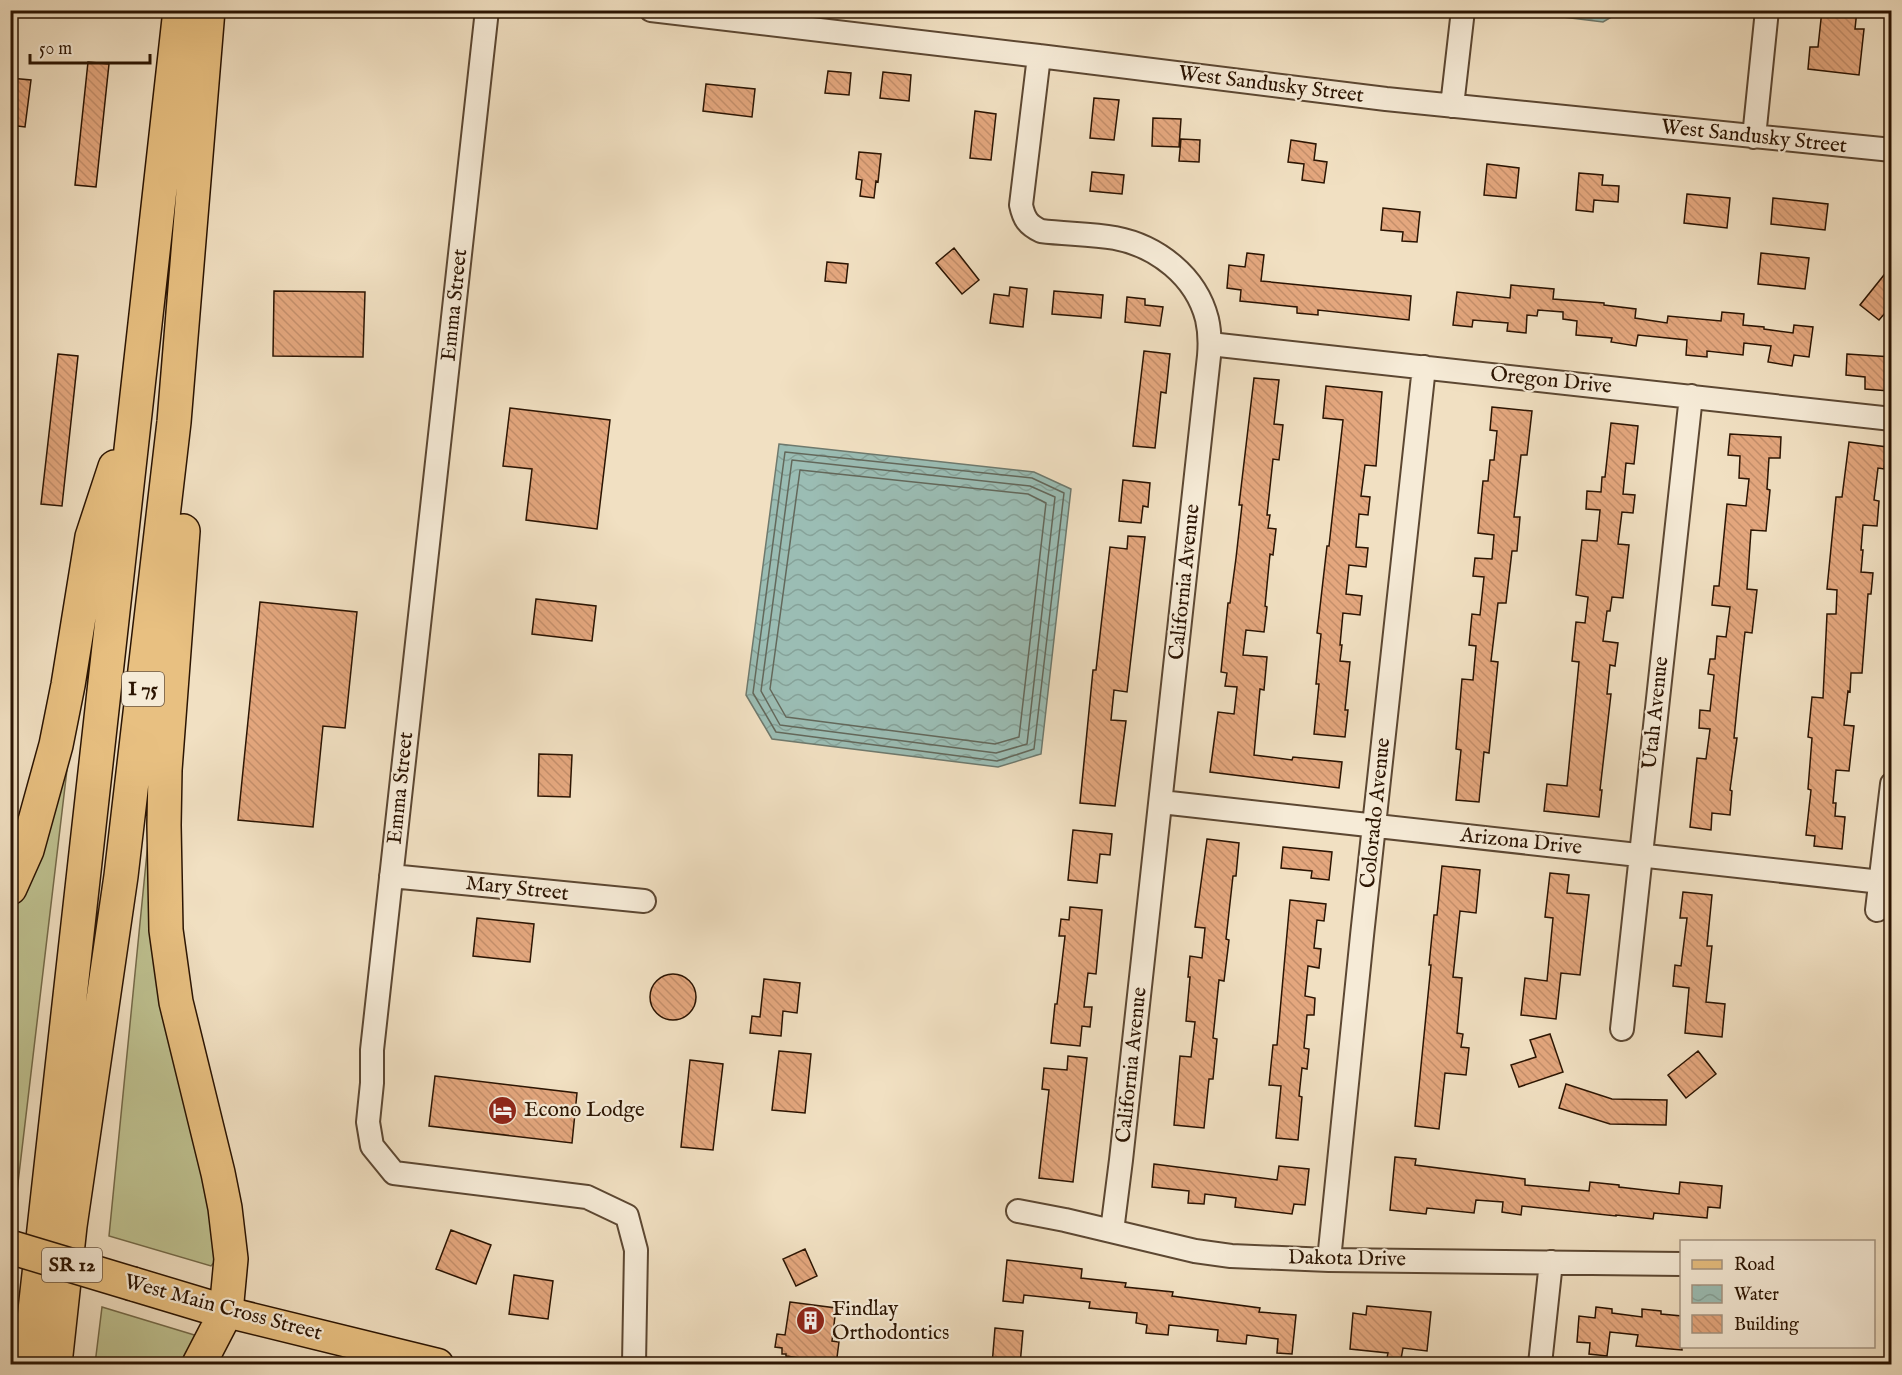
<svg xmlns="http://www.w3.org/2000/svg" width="1902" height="1375" viewBox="0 0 1902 1375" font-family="'IM FELL English',serif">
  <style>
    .grass { fill: #bec190; stroke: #746a49; stroke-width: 1.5 }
    .water { fill: url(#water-waves); stroke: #6e796d; stroke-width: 1.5 }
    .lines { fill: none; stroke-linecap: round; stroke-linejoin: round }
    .shore { stroke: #63685b; stroke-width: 1.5 }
    .building { fill: url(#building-back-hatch); stroke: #2b1402; stroke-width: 1.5 }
    .minor-casing { stroke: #5c4732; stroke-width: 26 }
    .major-casing { stroke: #2b1402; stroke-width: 33 }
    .highway-casing { stroke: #2b1402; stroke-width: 36 }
    .minor { stroke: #f6ebd7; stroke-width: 22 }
    .major { stroke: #e8c081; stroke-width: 30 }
    .highway { stroke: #e8c081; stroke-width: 33 }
    .highway-bridge-casing { stroke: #2b1402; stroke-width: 36; stroke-linecap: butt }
    .highway-bridge { stroke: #e8c081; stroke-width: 33 }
    .labels { text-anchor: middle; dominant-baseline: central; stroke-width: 4.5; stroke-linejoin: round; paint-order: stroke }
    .shield { fill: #f6ebd7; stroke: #685442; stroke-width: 1.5 }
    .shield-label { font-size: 20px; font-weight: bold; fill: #2b1402 }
    .street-label { font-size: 21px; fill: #2b1402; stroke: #f6ebd7 }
    .poi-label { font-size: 21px; fill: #2b1402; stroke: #f6ebd7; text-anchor: start }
  </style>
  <defs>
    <pattern id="water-waves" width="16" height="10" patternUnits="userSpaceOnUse" patternTransform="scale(1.5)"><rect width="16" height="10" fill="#9bbdb4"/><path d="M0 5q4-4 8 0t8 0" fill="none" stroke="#86a299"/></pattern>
    <pattern id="building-back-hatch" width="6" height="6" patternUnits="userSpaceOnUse" patternTransform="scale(1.5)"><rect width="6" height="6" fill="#e4a77e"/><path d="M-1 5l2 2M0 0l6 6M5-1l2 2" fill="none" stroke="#c48f6b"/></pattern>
  </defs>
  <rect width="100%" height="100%" fill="#f1e0c2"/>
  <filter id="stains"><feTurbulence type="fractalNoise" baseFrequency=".00333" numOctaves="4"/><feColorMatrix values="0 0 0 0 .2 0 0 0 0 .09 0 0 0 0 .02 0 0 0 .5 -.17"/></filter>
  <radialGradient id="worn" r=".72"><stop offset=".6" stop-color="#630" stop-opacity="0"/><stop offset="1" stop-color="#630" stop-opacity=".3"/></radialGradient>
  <path class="grass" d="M71 736 15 1208 11 1207V918L21 896Z
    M151 812 219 1257 211 1266 109 1236Z
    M102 1307 201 1337 189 1364H95Z"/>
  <path class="water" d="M1558 11H1622L1603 22 1563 17Z
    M779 444 1034 472 1071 489 1041 754 998 767 772 739 746 695Z"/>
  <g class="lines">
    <path class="shore" d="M785 452 1032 478 1064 493 1034 749 997 761 776 732 753 693Z
      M792 460 1030 486 1055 497 1027 744 996 753 780 725 761 691Z
      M800 470 1028 494 1046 503 1019 737 995 744 786 717 770 689Z"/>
  </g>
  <path class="building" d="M1822 10H1857L1855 29H1864L1859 75 1808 69 1810 47H1818Z
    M88 62 109 64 96 187 75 185Z
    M828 71 851 73 849 95 825 93Z
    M883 72 911 75 909 101 880 98Z
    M10 78 31 80 25 127 10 125Z
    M706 84 755 89 752 117 703 111Z
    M1094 98 1119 100 1114 140 1090 138Z
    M975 111 996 114 991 160 970 158Z
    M1153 118 1181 119 1179 147 1152 146Z
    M1181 139 1200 140 1199 162 1179 161Z
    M1291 140 1316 144 1314 160 1327 162 1324 183 1302 180 1304 164 1288 162Z
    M859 152 881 154 878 182 876 181 874 198 860 196 862 180 856 179Z
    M1487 164 1519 168 1516 198 1484 195Z
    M1092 172 1124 175 1122 194 1090 191Z
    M1579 173 1603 175 1602 185 1619 186 1618 202 1594 200 1593 212 1576 210Z
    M1687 194 1730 198 1727 228 1684 223Z
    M1773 198 1828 204 1825 230 1771 224Z
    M1383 208 1420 212 1417 242 1402 241 1403 232 1381 230Z
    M954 248 979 280 962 294 936 263Z
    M1247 253 1264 255 1261 281 1411 296 1409 320 1318 310V315L1297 313V307L1240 301 1241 290 1227 288 1229 265 1245 267Z
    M1761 253 1809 258 1805 289 1758 284Z
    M827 262 848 264 846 283 825 281Z
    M1892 265V305L1879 320 1860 305Z
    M1511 285 1554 289 1553 299 1604 303V305L1636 309 1635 318 1667 323 1668 316 1721 321 1722 312 1744 314 1743 325 1764 327V329L1793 333 1794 325 1813 327 1809 357 1794 355 1792 366 1768 362 1771 346 1744 343 1743 355 1707 351V357L1686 355 1687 340 1638 335 1636 346 1611 342 1612 338 1576 335 1577 321 1563 319V312L1538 310 1537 316 1527 315 1526 333 1507 331 1508 323 1473 320 1472 327 1453 325 1457 292 1510 298Z
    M1010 287 1027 289 1023 327 990 323 994 294 1009 296Z
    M274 291 365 292 363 357 273 356Z
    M1054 291 1103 295 1101 318 1052 314Z
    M1127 297 1145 299V305L1163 307 1160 326 1125 322Z
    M1144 351 1170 354 1166 393 1161 392 1155 448 1133 446Z
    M58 354 78 356 62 506 41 504Z
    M1847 354 1892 357 1889 391 1865 389V377L1846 375Z
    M1254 378 1279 380 1274 424 1283 425 1279 460 1273 459 1267 515H1270L1268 528 1276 529 1273 555 1270 554 1265 606 1267 607 1264 632 1246 630 1243 655 1267 657 1264 690 1260 689 1254 755 1292 760 1293 757 1342 762 1339 788 1210 772 1218 712 1234 714 1237 687 1225 686 1227 673 1221 672 1228 603H1230L1236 558 1242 505H1239Z
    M1326 386 1382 392 1376 466 1365 465 1361 496 1370 497 1368 515 1359 514 1356 547 1368 548 1366 567 1349 565 1346 594 1362 596 1360 615 1343 613 1340 645H1342L1340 661 1350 662 1345 710H1348L1345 737 1314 734 1319 684H1316L1321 634 1317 633 1327 546H1329L1343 420 1323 418Z
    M1492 407 1532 411 1527 455H1521L1514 517H1520L1517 551H1512L1506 603H1498L1491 661 1498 662 1489 753 1484 752 1479 802 1456 800 1461 750 1456 749 1462 679 1473 680 1476 646 1469 645 1472 614 1480 615 1484 577 1473 576 1475 558 1492 559 1494 535 1478 533 1483 481H1488L1490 460H1494L1497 431 1490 430Z
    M510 408 610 420 597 529 526 520 532 469 503 466Z
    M1611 423 1638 426 1634 464 1626 463 1623 494 1635 495 1633 513 1622 512 1618 544 1629 545 1623 598 1612 597 1610 611H1607L1603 641 1618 643 1615 666 1610 665 1607 694H1611L1600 790H1602L1599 817 1544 811 1547 784 1567 786 1579 662 1572 661 1576 622 1585 623 1588 597 1576 595 1582 540 1597 541 1600 510 1586 509 1587 491 1601 492 1602 477H1605Z
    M1730 434 1781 437 1780 458H1769L1767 489 1770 490 1766 531 1751 530 1747 589 1757 590 1752 633 1745 632 1740 677 1734 738H1737L1730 790 1732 791 1730 815 1712 813 1711 830 1690 827 1697 758 1706 759 1710 729 1699 728 1700 710 1710 711 1714 675 1708 674 1710 659H1715L1717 636 1726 637 1730 607 1712 605 1714 586H1719L1727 504 1746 506 1749 479 1739 478 1740 456 1728 455Z
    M1849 442 1887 447 1884 469 1878 468 1874 500 1879 501 1877 526 1863 525 1861 550H1863L1861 572 1873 573 1871 594H1868L1862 673H1851L1850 692 1848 691 1844 725 1854 726 1849 771 1836 770 1833 803H1836L1835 816 1845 817 1842 849 1814 846 1815 836 1806 835 1811 790 1808 789 1812 738 1808 737 1812 697 1823 698 1827 614H1836L1837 590 1827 589 1836 497H1842Z
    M1123 480 1150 483 1148 507 1143 506 1141 523 1119 521Z
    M1128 536 1145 537 1127 692 1114 690 1111 720 1126 721 1115 806 1080 803 1093 670H1096L1110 547 1127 549Z
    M536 599 596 606 592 641 532 634Z
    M260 602 357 612 345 728 323 726 313 827 238 820Z
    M539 754 572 755 570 797 538 796Z
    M1073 830 1112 834 1110 855 1100 854 1097 883 1068 880Z
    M1207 839 1239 843 1236 876H1233L1226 939 1229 940 1224 981 1219 980 1213 1038 1217 1039 1213 1079H1209L1204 1128 1174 1125 1180 1056 1191 1057 1195 1022 1186 1021 1190 977H1188L1190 956 1202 958 1205 928 1195 927Z
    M1283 847 1332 852 1329 880 1311 878 1312 871 1281 868Z
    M1442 866 1480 870 1476 913 1460 911 1453 977 1462 978 1457 1033 1463 1034 1461 1047 1469 1048 1466 1075 1445 1073 1439 1129 1415 1126 1431 965H1429L1434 915H1437Z
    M1550 873 1569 875 1567 893 1589 895 1580 975 1561 973 1556 1019 1521 1015 1525 978 1547 981 1553 918 1545 917Z
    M1683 892 1712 895 1707 946H1712L1706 1002 1725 1004 1722 1037 1685 1033 1689 988 1673 986 1675 965 1681 966 1687 918H1680Z
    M1290 900 1326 904 1324 921 1317 920 1314 948 1321 949 1319 968 1308 966 1305 996 1315 998 1314 1015H1307L1304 1048 1309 1049 1307 1069 1302 1068 1299 1096 1302 1097 1298 1140 1276 1138 1281 1086 1269 1085 1273 1045H1277Z
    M1070 907 1102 910 1096 974 1088 973 1084 1007H1092L1090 1027 1082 1026 1080 1046 1051 1043 1055 1004H1057L1065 936H1059L1061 919 1069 920Z
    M477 918 534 924 530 962 473 956Z
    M650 997a23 23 0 1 1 46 0a23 23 0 1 1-46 0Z
    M764 979 800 983 797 1013 783 1011 781 1036 750 1033 752 1016 760 1017Z
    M1550 1034 1563 1072 1519 1087 1511 1065 1536 1057 1530 1040Z
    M779 1051 811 1054 805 1113 772 1110Z
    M1698 1051 1716 1074 1686 1098 1668 1075Z
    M1068 1056 1087 1058 1073 1182 1039 1178 1049 1090 1042 1089 1044 1068 1067 1070Z
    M690 1060 723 1064 713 1150 681 1147Z
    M435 1076 577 1093 572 1143 429 1126Z
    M1566 1084 1612 1099 1667 1100 1666 1125 1610 1124 1559 1108Z
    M1395 1157 1416 1159 1415 1165 1525 1179V1185L1589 1191 1590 1182 1619 1185V1187L1679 1194 1680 1182 1722 1186 1720 1208 1708 1207 1707 1218 1654 1213 1653 1219 1616 1215V1216L1522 1206 1521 1215 1502 1212 1503 1202 1476 1200 1474 1213 1427 1208 1426 1214 1390 1210Z
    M1154 1164 1277 1180 1279 1166 1309 1169 1305 1205 1294 1204 1292 1214 1235 1207 1236 1198 1205 1194 1204 1204 1188 1203 1189 1191 1152 1187Z
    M451 1230 491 1245 476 1284 436 1269Z
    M805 1249 817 1276 796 1286 783 1259Z
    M1007 1260 1082 1269 1081 1278 1126 1283 1125 1287 1173 1292 1172 1296 1260 1308 1259 1312 1296 1315 1292 1354 1277 1353 1278 1339 1247 1335 1246 1344 1217 1341 1218 1330 1169 1325 1168 1335 1146 1333 1147 1325 1136 1323 1137 1313 1089 1308 1090 1302 1024 1295 1023 1303 1003 1301Z
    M514 1275 553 1281 548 1319 509 1314Z
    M790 1302 836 1308 832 1341 839 1342 836 1365H805L806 1359 786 1356V1354H782V1348L775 1347 777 1334 785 1335Z
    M1367 1306 1431 1312 1427 1351 1403 1348 1401 1359 1387 1358 1388 1353 1350 1349 1353 1313 1366 1315Z
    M1596 1307 1612 1309V1313L1642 1317V1309L1661 1311V1314L1682 1316V1350L1636 1346 1638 1335 1610 1332 1607 1356 1589 1354 1590 1343 1577 1342 1579 1316 1595 1318Z
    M995 1328 1023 1331 1020 1365H992Z"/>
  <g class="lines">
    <defs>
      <path id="minor" d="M487 10 372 1050V1083L368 1122 372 1146 394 1173 587 1197 627 1216 636 1250 634 1364
        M651 10 1039 56 1386 99 1892 150
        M1039 56 1021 205C1024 219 1028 225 1041 231 1065 234 1091 234 1115 238 1157 246 1196 276 1207 319 1210 332 1210 344 1209 356L1121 1160 1112 1231
        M1452 106 1463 10
        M1754 137 1767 10
        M1210 344 1892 419
        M1161 802 1881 882
        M391 876 644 901
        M1877 910 1892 784
        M1622 1029 1691 396
        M1018 1211 1065 1220 1195 1251 1231 1256 1329 1260 1682 1264
        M1329 1260C1358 962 1391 665 1424 367
        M1540 1364 1551 1262"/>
      <path id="major" d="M226 1312 438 1364"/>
      <path id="highway" d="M183 531 165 770 164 825 166 930 176 1002 218 1173 225 1208 231 1259 226 1312 199 1364
        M10 888 27 850 56 745 68 685 92 537 115 467
        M133 1284 226 1312
        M29 1364 180 10
        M55 1364 70 1226 121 876 174 422 208 10"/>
    </defs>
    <use href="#minor" class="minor-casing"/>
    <use href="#major" class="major-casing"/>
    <use href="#highway" class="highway-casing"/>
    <use href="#minor" class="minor"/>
    <use href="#major" class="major"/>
    <use href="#highway" class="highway"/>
    <defs>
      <path id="highway-bridge" d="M10 1247 133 1284"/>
    </defs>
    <use href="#highway-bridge" class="highway-bridge-casing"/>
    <use href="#highway-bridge" class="highway-bridge"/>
  </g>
  <defs>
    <symbol id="hotel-disc" viewBox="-11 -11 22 22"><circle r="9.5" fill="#8f2418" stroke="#f6ebd7"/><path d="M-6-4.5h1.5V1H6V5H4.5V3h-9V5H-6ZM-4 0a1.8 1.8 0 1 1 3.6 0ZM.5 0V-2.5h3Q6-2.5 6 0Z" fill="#fff"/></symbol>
    <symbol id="building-disc" viewBox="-11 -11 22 22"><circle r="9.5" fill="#8f2418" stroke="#f6ebd7"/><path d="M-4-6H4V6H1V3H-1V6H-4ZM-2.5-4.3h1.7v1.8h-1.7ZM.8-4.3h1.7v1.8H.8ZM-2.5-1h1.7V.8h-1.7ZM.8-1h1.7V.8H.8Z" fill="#fff"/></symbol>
  </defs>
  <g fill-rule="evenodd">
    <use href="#hotel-disc" x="486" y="1094" width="33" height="33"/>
    <use href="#building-disc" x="794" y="1304" width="33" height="33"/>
  </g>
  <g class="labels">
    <g class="shield">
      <rect x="122" y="672" width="42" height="34" rx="4.5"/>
      <rect x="42" y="1248" width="60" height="34" rx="4.5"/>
    </g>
    <g class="shield-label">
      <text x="143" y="689">I 75</text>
      <text x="72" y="1265">SR 12</text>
    </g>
    <g class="street-label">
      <text transform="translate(1271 85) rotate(7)">West Sandusky Street</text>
      <text transform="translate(1754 137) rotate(6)">West Sandusky Street</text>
      <text transform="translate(455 305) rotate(-84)">Emma Street</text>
      <text transform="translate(1551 381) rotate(6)">Oregon Drive</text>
      <text transform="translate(1185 582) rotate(-84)">California Avenue</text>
      <text transform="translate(1656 713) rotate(-84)">Utah Avenue</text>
      <text transform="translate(401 788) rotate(-84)">Emma Street</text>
      <text transform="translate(1376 813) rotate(-84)">Colorado Avenue</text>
      <text transform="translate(1521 842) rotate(6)">Arizona Drive</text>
      <text transform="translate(517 889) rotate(6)">Mary Street</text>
      <text transform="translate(1132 1065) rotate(-84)">California Avenue</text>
      <text transform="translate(1347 1259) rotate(1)">Dakota Drive</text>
      <text transform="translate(223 1308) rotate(15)">West Main Cross Street</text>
    </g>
    <g class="poi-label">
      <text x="524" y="1110">Econo Lodge</text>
      <text x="832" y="1309">Findlay<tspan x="832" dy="24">Orthodontics</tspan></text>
    </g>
  </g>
  <rect width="1902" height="1375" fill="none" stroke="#f1e0c2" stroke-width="36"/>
  <rect x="12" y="12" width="1878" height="1351" fill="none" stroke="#2b1402" stroke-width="3"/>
  <rect x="18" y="18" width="1866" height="1339" fill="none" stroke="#2b1402" stroke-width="1.5"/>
  <rect x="1680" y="1240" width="195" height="108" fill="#f6ebd7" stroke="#a59582" stroke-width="1.5"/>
  <rect x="1692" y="1260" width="30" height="9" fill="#e8c081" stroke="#a59582" stroke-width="1.5"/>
  <text x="1734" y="1270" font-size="18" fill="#2b1402">Road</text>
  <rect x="1692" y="1285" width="30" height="18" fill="url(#water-waves)" stroke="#a59582" stroke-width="1.5"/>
  <text x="1734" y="1300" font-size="18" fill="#2b1402">Water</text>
  <rect x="1692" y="1315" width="30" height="18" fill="url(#building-back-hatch)" stroke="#a59582" stroke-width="1.5"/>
  <text x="1734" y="1330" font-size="18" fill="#2b1402">Building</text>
  <path d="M30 54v9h120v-9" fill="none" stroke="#2b1402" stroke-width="3"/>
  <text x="39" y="54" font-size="18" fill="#2b1402" stroke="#f6ebd7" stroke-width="4.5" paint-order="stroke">50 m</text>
  <rect width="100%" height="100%" filter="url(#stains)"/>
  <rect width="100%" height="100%" fill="url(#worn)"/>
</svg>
